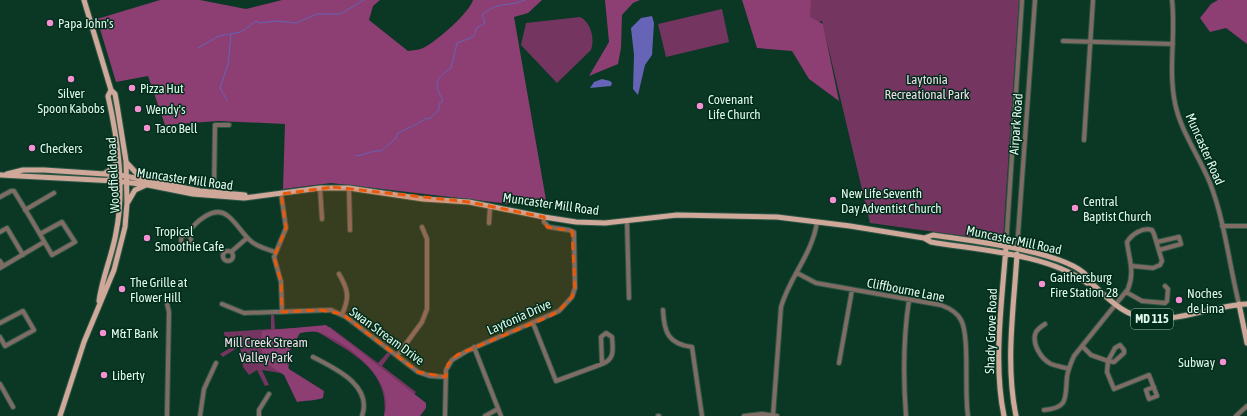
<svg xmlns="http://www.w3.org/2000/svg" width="1247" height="416" viewBox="0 0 1247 416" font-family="'Asap Condensed',sans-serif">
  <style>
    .green { fill: #743660 }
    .forest { fill: #8d3e73 }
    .water { fill: #6564b6 }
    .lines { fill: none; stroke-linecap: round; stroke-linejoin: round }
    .stream { stroke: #6564b6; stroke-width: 1 }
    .minor-casing { stroke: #2d5645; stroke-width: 6 }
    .major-casing { stroke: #2d5645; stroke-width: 7 }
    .minor { stroke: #7e6c65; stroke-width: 4 }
    .major { stroke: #cfa89a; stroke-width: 5 }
    .marked { fill: #e8590c; fill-opacity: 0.2; stroke: #e8590c; stroke-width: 3; stroke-dasharray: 8 5; stroke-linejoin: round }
    .poi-dot { fill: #f591d2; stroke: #002d1b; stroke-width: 1.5 }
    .labels { text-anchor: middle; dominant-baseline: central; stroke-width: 3; stroke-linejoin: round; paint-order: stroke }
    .shield { fill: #002d1b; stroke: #9dbaad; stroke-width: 1 }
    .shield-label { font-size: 12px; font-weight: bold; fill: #e0f7eb }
    .poi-label { font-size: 13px; fill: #e0f7eb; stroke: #002d1b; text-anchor: start }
    .park-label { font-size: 13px; fill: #f2dbe8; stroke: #002d1b }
    .street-label { font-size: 13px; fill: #e0f7eb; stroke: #002d1b }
  </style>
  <rect width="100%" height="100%" fill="#0b3725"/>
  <path class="green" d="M746 0H1019L1003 239 997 243 965 236 870 223 822 21 755 38Z
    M722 9 729 42 666 57 658 24Z
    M580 17C591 22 595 39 591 50L557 83 521 45 526 23Z
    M271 314H274L275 329 330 327 378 363 388 352 391 354 382 366 416 392 413 396 384 416C389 381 366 361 339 345 332 341 324 335 317 332 312 330 304 332 298 333L286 356 289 365 286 374 262 370 269 385 265 386 257 370 249 375 243 367 240 346 223 357 220 354 237 344 224 335V332L271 329Z"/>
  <path class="forest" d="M160 0H200L246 9 282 0H380L373 6 369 20 408 51C413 50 419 50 423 48 435 43 470 12 473 0H542L528 13 514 17 546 200H533L519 205 331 183 283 189 285 124 218 121 165 125 148 76 116 82 97 19Z
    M605 0H640L633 3 622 15 621 48 618 64 589 76 609 42Z
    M742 0H811L810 17 823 24 839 101 809 79 792 51 757 48Z
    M1218 0H1247V44L1226 28 1210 32 1200 18 1211 4Z
    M326 325 426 403V408L420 416H384C397 381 349 344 321 333 314 330 307 332 300 333L285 359 289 369 324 391 323 398C319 400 302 401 297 402L284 375 264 362 261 346 262 331Z"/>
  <path class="water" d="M652 16 654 23 652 55 645 65 638 95 633 89 634 55 631 28 641 18Z
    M602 79 610 81 612 83 611 86 590 88 594 82Z"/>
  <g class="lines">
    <path class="stream" d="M198 48 219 36 241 32 256 21 259 23 276 21 296 23 317 14H340L364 0
      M227 100 220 88 228 64 231 35
      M356 156C365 155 372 150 381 151L396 138 398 133C407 128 418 125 426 118L429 119 439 110V104L443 100C432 83 437 78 451 68L457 43 473 37 477 28 485 23 482 15C500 0 505 8 525 0"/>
    <defs>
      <path id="minor" d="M1172 0C1176 34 1168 69 1175 103 1180 130 1200 158 1210 183 1225 222 1229 264 1239 304
        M1063 41 1173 44
        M1084 140 1093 0
        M320 188 322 219
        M349 188 350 230
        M214 192 215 125H229
        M281 194 286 228 274 257 281 282 282 312
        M0 197 11 191H14C27 212 40 234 52 255L75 242 62 222 40 234
        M25 210 54 193
        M627 222 629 298
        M489 223 490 206
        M1222 226H1247
        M0 232 7 228 23 255
        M181 240a5 5 0 1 1 10 0a5 5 0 1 1-10 0Z
        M187 235C194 223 214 204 228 216 237 223 243 235 252 242 258 247 267 249 275 252
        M1157 242 1179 237 1181 244 1159 250
        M1006 247 1022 0
        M1017 249 1035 0
        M223 256a5 5 0 1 1 10 0a5 5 0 1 1-10 0Z
        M231 252 247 238
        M0 261 3 266
        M0 268 44 242
        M797 273 816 283 941 305C949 308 957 312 961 320 970 336 964 392 968 416
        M339 274C348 289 350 298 342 314
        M1126 292 1142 301 1165 303 1167 301 1168 289 1165 286
        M166 299 169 312 167 416
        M222 304 244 313 331 310 346 317 418 372 430 376 446 377
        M663 310C664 332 668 344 692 347L702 416
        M0 323 23 311 34 330 5 346 0 337
        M533 323 556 381 602 364C615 359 613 350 612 337L606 333 601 337 602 364
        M1045 324C1042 326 1038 329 1036 332 1031 343 1041 359 1051 364 1056 366 1063 367 1069 369
        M1120 345 1124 350V353L1114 362 1108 361 1115 348Z
        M1082 346 1091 355 1108 361 1107 372 1114 389 1149 375 1157 396 1149 399 1146 390 1154 387
        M474 347 501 416
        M397 356 422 322 427 309V239L422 227
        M313 357C334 368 373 385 362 416
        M839 363 852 290
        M0 384 13 407
        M1044 410C1069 408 1065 398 1067 377 1068 369 1071 363 1074 356L1128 289C1135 272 1129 259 1127 242 1132 234 1143 227 1152 230L1154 234 1162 261 1160 265 1153 268 1132 266
        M200 416 204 389 216 363
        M259 416V410L269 394
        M445 416 446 370 452 360 467 351 559 311 572 297 575 288 574 232 569 230 549 227 544 222V217
        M485 416 498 409
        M658 416H659
        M744 416 762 414 777 416
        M773 416 781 307C790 276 812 255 817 222
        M906 416C903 376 903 339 909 300
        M1236 416 1247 406"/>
      <path id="major" d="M126 162 140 177
        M105 173 113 168 118 159
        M7 174 23 170H44L120 175 200 191 245 195
        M1 175 116 181 148 185 193 194 244 198 320 188H349L423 199 469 202 544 217 576 222 605 223 677 215 777 217 850 226 924 238 931 242C978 250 1049 254 1087 283H1091C1103 293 1113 305 1127 312 1161 331 1210 305 1247 304
        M108 180 120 195
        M128 202 135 190 146 185
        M924 238 933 235C963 240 1083 252 1091 283
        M99 301C102 278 112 256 116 233 125 187 118 141 108 96L111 90
        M1239 304 1247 343
        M60 416 84 342 114 270 125 227 127 203 126 161 117 105 115 94 111 90 84 0
        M1004 416C993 364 1002 300 1006 247
        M1016 416C1005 362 1014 307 1017 254"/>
    </defs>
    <use href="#minor" class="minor-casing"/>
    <use href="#major" class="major-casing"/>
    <use href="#minor" class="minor"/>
    <use href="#major" class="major"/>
  </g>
  <path class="marked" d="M333 187 469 202 544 217 547 227 572 231 575 288 572 297 559 311 548 317 457 355 448 364 446 377 418 372 342 314 320 310 282 312 281 282 274 257 286 228 281 194Z"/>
  <g class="poi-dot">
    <circle cx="50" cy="23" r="4"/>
    <circle cx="71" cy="79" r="4"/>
    <circle cx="132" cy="88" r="4"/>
    <circle cx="700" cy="106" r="4"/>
    <circle cx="138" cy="109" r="4"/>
    <circle cx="147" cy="128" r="4"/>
    <circle cx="32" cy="148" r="4"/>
    <circle cx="833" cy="200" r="4"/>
    <circle cx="1075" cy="208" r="4"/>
    <circle cx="147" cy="238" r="4"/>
    <circle cx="1042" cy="284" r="4"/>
    <circle cx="122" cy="289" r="4"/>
    <circle cx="1179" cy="300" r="4"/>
    <circle cx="103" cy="333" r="4"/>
    <circle cx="1223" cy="362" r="4"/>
    <circle cx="104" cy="375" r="4"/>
  </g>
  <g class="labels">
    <rect class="shield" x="1131" y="309" width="42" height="20" rx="3"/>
    <g class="shield-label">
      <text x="1152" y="319">MD 115</text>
    </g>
    <g class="poi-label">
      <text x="58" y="23">Papa John's</text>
      <text x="140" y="88">Pizza Hut</text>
      <text x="71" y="93" text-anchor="middle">Silver<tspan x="71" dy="15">Spoon Kabobs</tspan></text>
      <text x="708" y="99">Covenant<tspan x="708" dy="15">Life Church</tspan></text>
      <text x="146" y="109">Wendy's</text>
      <text x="155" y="128">Taco Bell</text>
      <text x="40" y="148">Checkers</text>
      <text x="841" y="193">New Life Seventh<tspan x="841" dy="15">Day Adventist Church</tspan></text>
      <text x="1083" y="201">Central<tspan x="1083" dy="15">Baptist Church</tspan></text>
      <text x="155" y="231">Tropical<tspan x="155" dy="15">Smoothie Cafe</tspan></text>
      <text x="1050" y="277">Gaithersburg<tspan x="1050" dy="15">Fire Station 28</tspan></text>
      <text x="130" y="282">The Grille at<tspan x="130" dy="15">Flower Hill</tspan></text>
      <text x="1187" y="293">Noches<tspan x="1187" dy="15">de Lima</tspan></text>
      <text x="111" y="333">M&amp;T Bank</text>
      <text x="1215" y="362" text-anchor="end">Subway</text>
      <text x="112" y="375">Liberty</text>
    </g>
    <g class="park-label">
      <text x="927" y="79">Laytonia<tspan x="927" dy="15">Recreational Park</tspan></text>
      <text x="266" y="342">Mill Creek Stream<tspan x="266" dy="15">Valley Park</tspan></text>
    </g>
    <g class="street-label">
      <text transform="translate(1016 124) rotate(-86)">Airpark Road</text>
      <text transform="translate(1205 149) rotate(66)">Muncaster Road</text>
      <text transform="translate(113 175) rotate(-93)">Woodfield Road</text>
      <text transform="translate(185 179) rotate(8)">Muncaster Mill Road</text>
      <text transform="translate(551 204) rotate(8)">Muncaster Mill Road</text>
      <text transform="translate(1014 240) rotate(12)">Muncaster Mill Road</text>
      <text transform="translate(906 290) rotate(11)">Cliffbourne Lane</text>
      <text transform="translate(519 317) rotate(-24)">Laytonia Drive</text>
      <text transform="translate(991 331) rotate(-88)">Shady Grove Road</text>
      <text transform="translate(387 336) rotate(36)">Swan Stream Drive</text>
    </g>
  </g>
</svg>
